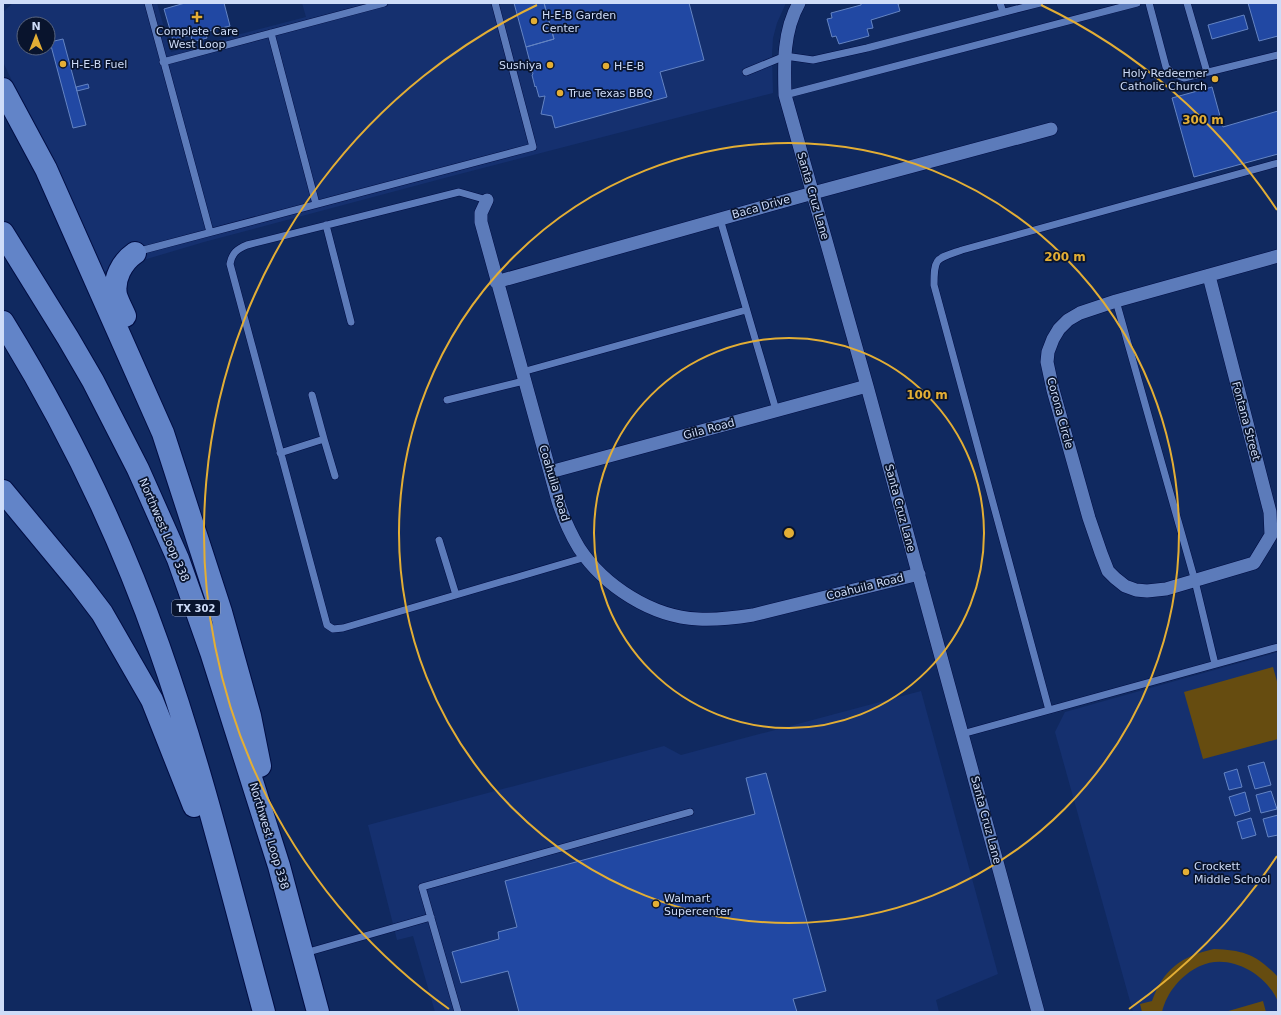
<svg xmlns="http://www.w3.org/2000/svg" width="1281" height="1015" viewBox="0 0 1281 1015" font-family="'DejaVu Sans',sans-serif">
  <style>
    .built { fill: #15306f; fill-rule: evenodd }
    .green { fill: #664c10 }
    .building { fill: #2148a3; stroke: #6484c3 }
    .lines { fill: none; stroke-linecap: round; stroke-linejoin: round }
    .service-casing { stroke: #000d43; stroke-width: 8 }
    .minor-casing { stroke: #000d43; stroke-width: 14 }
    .trunk-casing { stroke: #000d43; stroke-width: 24 }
    .service { stroke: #5c7bba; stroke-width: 7 }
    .minor { stroke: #5c7bba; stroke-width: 13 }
    .trunk { stroke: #6284c8; stroke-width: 22 }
    .ring { fill: none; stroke: #e3ae35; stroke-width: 2 }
    .poi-dot { fill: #e3ae35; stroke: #09142d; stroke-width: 1.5 }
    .labels { text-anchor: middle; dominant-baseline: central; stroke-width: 3.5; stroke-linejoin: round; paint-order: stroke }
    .shield { fill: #09142d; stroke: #93a0bb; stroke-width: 1 }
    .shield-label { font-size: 10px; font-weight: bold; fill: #cedcf8 }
    .poi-label { font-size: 11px; fill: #cedcf8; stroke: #09142d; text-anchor: start }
    .street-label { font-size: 11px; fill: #cedcf8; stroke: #09142d }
    .centre { fill: #e3ae35; stroke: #09142d; stroke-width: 2 }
    .ring-label { font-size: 12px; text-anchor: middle; font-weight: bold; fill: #e3ae35; stroke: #09142d; stroke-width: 3.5; stroke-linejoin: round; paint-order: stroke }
  </style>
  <rect width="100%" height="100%" fill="#102960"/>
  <path class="built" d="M13 3H157L171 52 306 17 302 3H786L777 23 773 38 772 55 773 93 452 176 204 242 103 272 3 62V12ZM24 24H48V48H24Z
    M1278 652V1012H1133L1055 732 1065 712Z
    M921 691 998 974 936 1000 939 1012H435L413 936 397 940 368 825 664 746 681 755Z"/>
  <path class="green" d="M1273 667 1278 685V739L1203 759 1184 692Z
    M1214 949C1244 950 1257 955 1278 977V1002C1267 974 1229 952 1200 966 1181 975 1167 992 1162 1012H1142L1140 1004 1152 1001C1163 970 1181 956 1214 949Z
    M1263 1001 1266 1012H1225Z"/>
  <path class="building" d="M185 3H224L230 26 205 32 207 38 192 42 191 35 173 40 164 9Z
    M514 3H544L554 39 526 47Z
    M544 3H689L704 60 660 72 667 97 555 128 552 116 541 114 545 96 539 97 536 86 535 87 532 75 533 74 526 47 554 39Z
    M861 3H903L898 4 900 11 871 20 873 28 867 29 869 36 839 44 836 36 832 37 827 19 832 18 831 13 861 5Z
    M1248 3H1278V36L1259 41Z
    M1244 15 1248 29 1212 39 1208 25Z
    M63 39 86 125 73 128 50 42Z
    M88 84 89 88 77 91 76 87Z
    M1212 87 1223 127 1278 111V154L1194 177 1172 98Z
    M1264 762 1271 785 1255 789 1248 766Z
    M1237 769 1242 787 1229 790 1224 773Z
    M766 773 826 991 793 999 797 1012H519L508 971 461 983 452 952 499 939 498 932 517 927 505 881 755 814 746 778Z
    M1271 791 1277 809 1261 813 1256 795Z
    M1245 792 1250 811 1235 816 1229 797Z
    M1278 815V835L1268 837 1263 819Z
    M1251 818 1256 835 1242 839 1237 822Z"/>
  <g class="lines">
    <defs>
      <path id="service" d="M148 3 210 232
        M1000 3 1003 12
        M1149 3 1166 67 1173 74 1184 78 1278 55
        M1187 3 1207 72
        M271 33 316 204
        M163 62 384 3
        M746 72 785 56 813 60 867 48 1040 3
        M785 95 1137 3
        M487 200 459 192 247 245C237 249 232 253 230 264L327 625 333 629 343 628 586 557
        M720 219 776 410
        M326 225 351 322
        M136 252 533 147 495 3
        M1116 301 1195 581 1215 664
        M522 372 746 310
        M447 400 524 381
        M324 439 335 476
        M280 453 324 439 312 395
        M439 540 456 595
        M1049 710 934 285C934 257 936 259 962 250L1278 163
        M962 734 1278 647
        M305 953 431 917
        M458 1012 422 887 690 812"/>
      <path id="minor" d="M799 3C783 31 784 64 785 95L867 386 1038 1012
        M487 200 481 213V222L558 501C563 517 570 533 579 548 604 586 652 617 698 619 717 620 734 618 753 615L919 574
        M1209 276 1270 512 1271 535 1254 563 1166 589 1147 591 1136 590 1125 586 1115 578 1108 571 1101 553 1089 518 1053 390 1047 362 1048 352 1053 339 1059 329 1068 320 1080 313 1116 301 1278 256
        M496 282 813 193 1051 129
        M550 472 867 386"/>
      <path id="trunk" d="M3 89 46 169 163 433 221 612 250 716 260 766
        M3 233 68 338 93 381 138 469 178 559 211 652 279 866 318 1012
        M125 316C122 309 118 302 116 295 113 279 122 262 135 253
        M3 322C66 424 119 533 159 647 201 766 231 890 264 1012
        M3 491 80 584 102 613 152 700 194 806"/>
    </defs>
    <use href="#service" class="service-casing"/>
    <use href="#minor" class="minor-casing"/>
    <use href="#trunk" class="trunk-casing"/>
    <use href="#service" class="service"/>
    <use href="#minor" class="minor"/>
    <use href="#trunk" class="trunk"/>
  </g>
  <g class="ring">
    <circle cx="789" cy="533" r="195"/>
    <circle cx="789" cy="533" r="390"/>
    <path d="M1277 856A585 585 0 0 1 1129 1009M449 1009A585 585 0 0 1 537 5M1041 5A585 585 0 0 1 1277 210"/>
  </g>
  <g class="poi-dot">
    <path d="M195 11h4v4h4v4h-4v4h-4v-4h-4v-4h4z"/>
    <circle cx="534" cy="21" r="4"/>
    <circle cx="63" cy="64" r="4"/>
    <circle cx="550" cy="65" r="4"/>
    <circle cx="606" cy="66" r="4"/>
    <circle cx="1215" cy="79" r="4"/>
    <circle cx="560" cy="93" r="4"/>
    <circle cx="1186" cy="872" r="4"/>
    <circle cx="656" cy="904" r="4"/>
  </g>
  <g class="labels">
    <rect class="shield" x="172" y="600" width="48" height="16" rx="3"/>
    <g class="shield-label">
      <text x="196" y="608">TX 302</text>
    </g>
    <g class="poi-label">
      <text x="542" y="15">H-E-B Garden<tspan x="542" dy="13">Center</tspan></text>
      <text x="197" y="31" text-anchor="middle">Complete Care<tspan x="197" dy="13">West Loop</tspan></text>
      <text x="71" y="64">H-E-B Fuel</text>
      <text x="542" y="65" text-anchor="end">Sushiya</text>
      <text x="614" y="66">H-E-B</text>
      <text x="1207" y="73" text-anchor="end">Holy Redeemer<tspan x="1207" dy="13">Catholic Church</tspan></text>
      <text x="568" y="93">True Texas BBQ</text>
      <text x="1194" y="866">Crockett<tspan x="1194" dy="13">Middle School</tspan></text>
      <text x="664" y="898">Walmart<tspan x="664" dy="13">Supercenter</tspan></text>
    </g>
    <g class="street-label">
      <text transform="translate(813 196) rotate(74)">Santa Cruz Lane</text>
      <text transform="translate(761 207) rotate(-16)">Baca Drive</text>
      <text transform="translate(1060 413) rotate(75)">Corona Circle</text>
      <text transform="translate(1246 421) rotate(75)">Fontana Street</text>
      <text transform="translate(709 429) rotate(-15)">Gila Road</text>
      <text transform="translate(554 483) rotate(73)">Coahuila Road</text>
      <text transform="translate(900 508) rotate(75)">Santa Cruz Lane</text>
      <text transform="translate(164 530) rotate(67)">Northwest Loop 338</text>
      <text transform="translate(865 587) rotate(-14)">Coahuila Road</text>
      <text transform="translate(986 820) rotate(75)">Santa Cruz Lane</text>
      <text transform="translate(269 836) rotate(73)">Northwest Loop 338</text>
    </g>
  </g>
  <circle cx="789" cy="533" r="6" class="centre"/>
  <g class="ring-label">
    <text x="1203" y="124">300 m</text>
    <text x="1065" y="261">200 m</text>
    <text x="927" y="399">100 m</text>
  </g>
  <rect width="1281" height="1015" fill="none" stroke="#cedcf8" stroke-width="8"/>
  <g transform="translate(36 36)"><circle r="19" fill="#09142d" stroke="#58647e"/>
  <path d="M0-3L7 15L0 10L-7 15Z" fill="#e3ae35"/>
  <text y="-6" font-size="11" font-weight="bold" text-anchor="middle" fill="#cedcf8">N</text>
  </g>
</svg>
